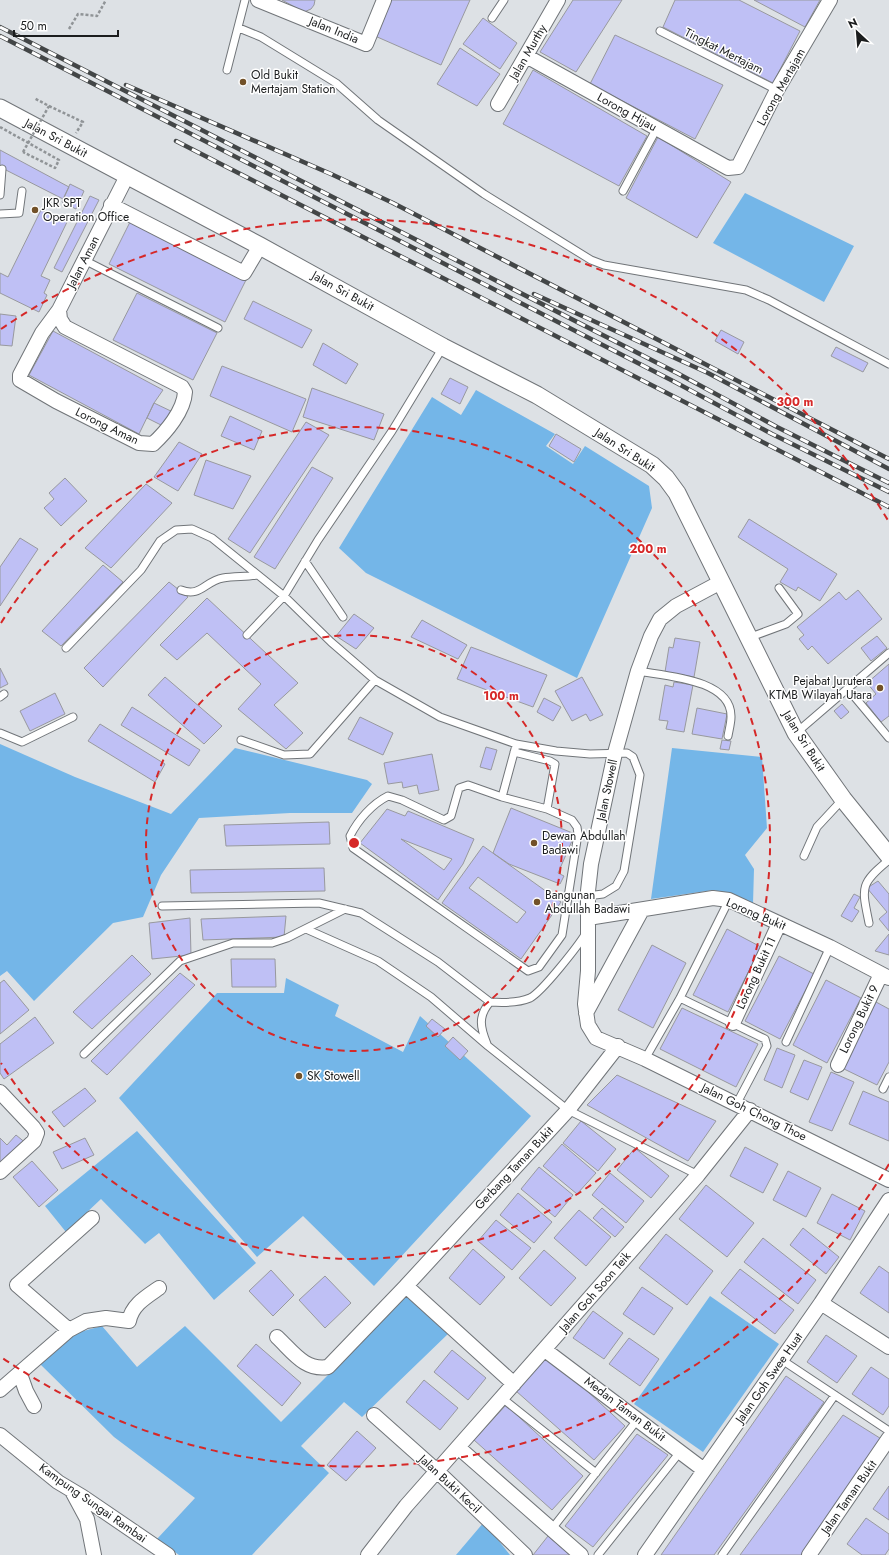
<svg xmlns="http://www.w3.org/2000/svg" width="889" height="1555" viewBox="0 0 889 1555" font-family="Jost,sans-serif">
  <style>
    .green { fill: #74b6e8 }
    .building { fill: #bfc0f5; stroke: #98999e; fill-rule: evenodd }
    .lines { fill: none; stroke-linecap: round; stroke-linejoin: round }
    .service-casing { stroke: #717579; stroke-width: 9 }
    .minor-casing { stroke: #717579; stroke-width: 16 }
    .tertiary-casing { stroke: #717579; stroke-width: 19 }
    .path { stroke: #909497; stroke-width: 2.5; stroke-dasharray: 3 2; stroke-linecap: butt }
    .service { stroke: #fff; stroke-width: 7 }
    .minor { stroke: #fff; stroke-width: 14 }
    .tertiary { stroke: #fff; stroke-width: 17 }
    .rail-casing { stroke: #434647; stroke-width: 4.5 }
    .rail { stroke: #fff; stroke-width: 3; stroke-dasharray: 9; stroke-linecap: butt }
    .path-bridge { stroke: #909497; stroke-width: 2.5; stroke-dasharray: 3 2; stroke-linecap: butt }
    .ring { fill: none; stroke: #d62828; stroke-width: 2; stroke-dasharray: 7 5 }
    .poi-dot { fill: #725128; stroke: #fff; stroke-width: 1.5 }
    .labels { text-anchor: middle; dominant-baseline: central; stroke-width: 3; stroke-linejoin: round; paint-order: stroke }
    .street-label { font-size: 12px; fill: #1b1d1e; stroke: #fff }
    .poi-label { font-size: 12px; fill: #1b1d1e; stroke: #fff; text-anchor: start }
    .centre { fill: #d62828; stroke: #fff; stroke-width: 2 }
    .ring-label { font-size: 12px; text-anchor: middle; font-weight: bold; fill: #d62828; stroke: #fff; stroke-width: 3; stroke-linejoin: round; paint-order: stroke }
  </style>
  <rect width="100%" height="100%" fill="#dde1e5"/>
  <path class="green" d="M745 193 854 246 824 302 713 243Z
    M476 390 555 434 546 446 573 464 585 446 649 486 652 508 577 678 366 573 339 548 432 397 461 415Z
    M0 744 75 777 171 814 235 748 367 780 372 784 352 813H290L199 818 161 875 143 917 113 923 34 1001 7 971 0 976Z
    M672 748 762 757 767 828 745 855 754 869 753 904 714 890 651 899Z
    M286 978 339 1005 335 1016 403 1052 420 1016 531 1116 374 1286 303 1216 257 1257 119 1098 217 993H284Z
    M137 1131 256 1263 214 1300 159 1233 145 1244 101 1199 66 1232 45 1206Z
    M407 1296 450 1332 362 1417 344 1402 301 1446 329 1473 252 1555H179L157 1539 195 1498 114 1437 40 1364 76 1333 102 1326 137 1367 185 1326 281 1422Z
    M710 1296 779 1344 703 1452 634 1404Z
    M484 1522 510 1555H456Z"/>
  <path class="building" d="M282 0H315L314 5 311 9 304 12Z
    M391 0H470L441 65 375 36Z
    M573 0H622L576 72 540 52Z
    M675 0H739L800 31 773 83 663 27Z
    M754 0H820L805 27Z
    M483 18 517 43 500 69 463 44Z
    M615 35 723 85 695 139 590 84Z
    M460 48 500 74 477 106 437 84Z
    M533 70 647 136 619 186 503 124Z
    M658 137 731 182 697 238 626 198Z
    M0 150 69 187 63 199 0 167Z
    M70 184 84 191 76 209 62 202Z
    M90 196 99 200 62 272 54 268Z
    M41 210 67 222 41 276 50 280 44 293 47 295 39 312 0 293V273L8 277Z
    M131 220 247 278 225 322 109 264Z
    M137 293 217 333 193 380 113 340Z
    M253 301 312 330 302 348 244 319Z
    M0 314 16 316 12 346 0 345Z
    M721 330 744 342 738 354 715 341Z
    M53 331 163 390 154 403 139 434 29 375Z
    M323 343 358 364 346 384 313 365Z
    M836 347 868 363 863 372 831 356Z
    M222 366 306 399 292 432 210 396Z
    M450 378 468 387 460 404 441 394Z
    M312 388 384 414 374 440 303 417Z
    M154 403 175 413 167 428 147 418Z
    M230 416 262 431 254 450 221 436Z
    M306 422 329 435 250 553 228 539Z
    M556 434 581 449 574 462 549 446Z
    M179 442 202 454 178 491 154 477Z
    M206 460 251 476 233 509 194 495Z
    M312 467 333 478 275 569 254 557Z
    M65 478 87 501 61 526 44 508 54 499 49 493Z
    M146 484 172 503 111 568 85 548Z
    M749 519 837 574 820 601 798 587 796 591 780 582 788 569 738 537Z
    M20 538 38 549 0 606V567Z
    M103 565 123 582 61 646 42 631Z
    M169 582 188 597 103 687 84 668Z
    M858 590 882 619 828 664 812 646 808 650 799 639 804 635 797 627 839 592 846 600Z
    M207 598 298 683 274 705 303 733 286 749 238 709 261 684 207 633 177 660 160 645Z
    M354 614 374 628 356 649 336 636Z
    M422 620 467 645 458 659 411 637Z
    M877 636 887 648 871 661 861 648Z
    M675 638 700 642 694 677 665 672 669 647 673 648Z
    M471 647 547 675 533 707 457 679Z
    M889 664V716L881 722 866 703 876 694 867 683Z
    M0 668 8 684 0 688Z
    M165 677 222 726 204 744 148 695Z
    M582 677 603 715 590 721 586 714 572 721 555 691Z
    M674 682 693 685 684 732 666 729 668 721 659 720 665 685 673 687Z
    M55 693 65 714 30 731 20 711Z
    M544 698 561 707 553 721 537 712Z
    M842 704 849 712 841 719 834 711Z
    M132 707 200 750 189 766 121 725Z
    M697 708 727 714 722 739 692 734Z
    M360 717 393 733 383 755 348 739Z
    M100 724 165 764 155 782 88 741Z
    M722 740 731 741 729 750 720 749Z
    M486 747 497 750 491 770 480 767Z
    M432 754 439 790 419 794 417 785 403 788 402 782 388 784 384 763Z
    M511 808 575 834 558 873 564 876 560 884 509 864 493 853Z
    M387 809 405 816 408 811 474 839 463 864 438 900 360 843ZM401 839 452 859 444 870Z
    M329 822 330 844 226 846 224 825Z
    M483 846 561 902 521 959 442 903ZM478 877 526 912 517 923 469 888Z
    M324 868 325 891 191 893 190 870Z
    M878 881 889 894V931L879 919 887 912 867 888Z
    M854 894 860 897 854 908 859 911 852 922 841 916Z
    M286 916 284 937 203 940 201 919Z
    M190 918 191 955 152 959 149 923Z
    M727 929 761 947 728 1012 693 995Z
    M889 934V955L875 951Z
    M652 945 686 963 653 1028 618 1010Z
    M132 955 151 974 92 1029 73 1012Z
    M779 956 814 974 780 1039 745 1021Z
    M231 959H275L276 987H232Z
    M180 973 195 985 107 1075 91 1061Z
    M4 980 29 1010 0 1034V983Z
    M826 980 861 998 827 1063 793 1045Z
    M876 1002 889 1009V1062L877 1085 842 1068Z
    M682 1008 758 1044 736 1087 660 1049Z
    M35 1017 54 1043 4 1079 0 1073V1044Z
    M432 1019 445 1029 438 1037 426 1026Z
    M453 1037 468 1051 460 1060 445 1046Z
    M777 1048 795 1055 782 1088 764 1080Z
    M804 1060 822 1067 808 1100 790 1092Z
    M831 1072 854 1082 832 1131 809 1122Z
    M617 1075 716 1121 688 1161 587 1105Z
    M85 1088 96 1101 64 1127 52 1112Z
    M863 1091 889 1102V1141L849 1124Z
    M581 1121 616 1149 598 1171 563 1143Z
    M16 1135 27 1144 0 1168V1138L7 1145Z
    M85 1138 94 1155 62 1169 53 1152Z
    M562 1144 596 1173 577 1194 543 1166Z
    M745 1147 778 1164 763 1193 730 1176Z
    M635 1148 669 1176 651 1198 617 1170Z
    M32 1161 58 1190 39 1207 13 1177Z
    M539 1167 573 1195 555 1217 521 1189Z
    M788 1171 821 1188 806 1217 773 1200Z
    M610 1173 644 1201 626 1223 592 1195Z
    M706 1185 754 1223 727 1257 679 1219Z
    M518 1193 552 1222 534 1243 500 1215Z
    M832 1194 865 1211 850 1240 817 1223Z
    M602 1208 624 1227 615 1237 593 1218Z
    M579 1210 611 1237 586 1266 554 1238Z
    M496 1220 531 1248 512 1270 478 1241Z
    M803 1228 839 1257 826 1274 790 1245Z
    M666 1234 713 1271 687 1305 639 1268Z
    M763 1238 816 1280 798 1304 744 1262Z
    M473 1249 505 1277 480 1305 449 1278Z
    M544 1250 576 1278 551 1306 519 1278Z
    M879 1266 889 1273V1313L860 1293Z
    M740 1269 794 1310 775 1334 721 1293Z
    M271 1270 294 1295 273 1316 249 1291Z
    M325 1276 351 1303 325 1328 299 1300Z
    M642 1287 673 1308 654 1335 623 1314Z
    M593 1311 623 1333 604 1359 573 1338Z
    M826 1335 857 1356 837 1383 807 1362Z
    M629 1338 659 1359 640 1386 609 1364Z
    M256 1344 301 1383 282 1406 237 1366Z
    M452 1350 486 1378 468 1400 434 1372Z
    M548 1355 625 1426 594 1460 516 1391Z
    M871 1367 889 1379V1406L883 1415 852 1394Z
    M786 1376 824 1402 714 1555H661Z
    M424 1380 458 1408 440 1430 406 1402Z
    M506 1405 583 1476 552 1510 474 1440Z
    M843 1415 883 1440 803 1555H740Z
    M357 1431 376 1448 346 1481 327 1465Z
    M637 1434 668 1455 593 1547 565 1526Z
    M889 1486V1520L873 1509Z
    M866 1518 889 1534V1549L885 1555H862L847 1544Z
    M548 1536 570 1555H533Z"/>
  <g class="lines">
    <defs>
      <path id="service" d="M492 18 504 0
        M239 28 261 37 336 83 378 120 484 194 591 260 604 265 746 290 769 300 889 364
        M660 31 777 90
        M227 70 245 0
        M623 191 657 128
        M0 195 2 169
        M0 214 19 213 22 191
        M84 260 218 328
        M305 561 343 617
        M181 590C200 598 205 581 223 578 234 576 247 577 258 575
        M247 635 284 596 318 540 392 431 443 347
        M748 638 786 624 798 614 779 588
        M66 648 141 570 160 541 176 530 192 529 212 538 284 596 331 642 375 680 440 717 516 744 556 751 590 754 627 753 633 757 640 775 624 871 616 886 603 894 587 896
        M638 671C665 676 732 679 731 717 731 723 729 730 728 736
        M848 689 889 738
        M0 697 4 694
        M0 733 22 742 73 717
        M796 733 889 653
        M241 740 284 755 310 754 375 680
        M514 752 550 761 555 764 547 809
        M468 785 502 797 547 809 572 820 577 827 578 834 562 935 539 967 528 971 353 848 350 836C358 820 372 804 388 796L402 800 444 820 451 816 459 788Z
        M502 797 515 749
        M804 856 817 827 843 799
        M162 906 319 903 361 913 438 962 490 1002C478 1016 480 1027 487 1044
        M869 923C862 888 859 884 889 860
        M306 929 378 961 431 997 488 1046 568 1110 698 1175
        M680 998 765 1039 767 1046 737 1103
        M490 1002C504 1003 518 1003 530 998 542 992 578 946 586 933
        M786 1042 830 947
        M84 1054 180 961 233 943H272L287 938 345 909
        M645 1059 680 998 729 900
        M883 1089 889 1077
        M782 1360 889 1431
        M502 1398 596 1473
        M551 1530 638 1419
        M598 1555 680 1452
        M722 1555 835 1395"/>
      <path id="minor" d="M258 0 366 44 384 0
        M526 56 728 168 738 167 777 90 830 0
        M498 104 558 0
        M111 205 244 273 260 246
        M59 310 42 333 20 375V380L56 401 139 443 153 444C166 432 184 411 185 392L182 387 65 327 60 319 59 310 127 176
        M721 582 676 606 660 619 651 636 638 671 615 753 591 864 588 891V971L585 1004 588 1025 596 1038 645 1059 889 1180
        M588 918 713 898 729 900 830 947 889 978
        M586 1013 642 910
        M733 1023 779 924
        M838 1065 881 974
        M0 1092 33 1127 37 1133 34 1141 0 1172
        M406 1286 514 1384
        M821 1303 889 1347
        M69 1330 17 1285 92 1218
        M277 1337C293 1352 305 1371 328 1367L406 1286 568 1110 618 1046
        M545 1350 704 1470
        M20 1374 26 1391 34 1406
        M0 1390 69 1330 86 1321 106 1318 129 1321C132 1305 146 1297 159 1288
        M374 1415 438 1472 525 1555
        M0 1435 58 1482 83 1497 168 1555
        M459 1448 581 1555
        M73 1493 87 1519 94 1555
        M368 1555 406 1506 698 1175 750 1110
        M645 1555 821 1303 889 1200
        M809 1555 889 1438"/>
      <path id="tertiary" d="M0 108 260 246 443 347 537 395 652 465 666 478 677 493 796 733 843 799 889 856"/>
    </defs>
    <use href="#service" class="service-casing"/>
    <use href="#minor" class="minor-casing"/>
    <use href="#tertiary" class="tertiary-casing"/>
    <path class="path" d="M69 29 78 14 97 16 106 0
      M49 106 83 122 76 133
      M0 127 59 160 55 168 23 152"/>
    <use href="#service" class="service"/>
    <use href="#minor" class="minor"/>
    <use href="#tertiary" class="tertiary"/>
    <defs>
      <path id="rail" d="M0 27 677 373 777 427 889 483
        M0 36 673 381 772 434 889 492
        M126 85 331 174 393 203 889 459
        M176 141 889 507
        M534 294 708 373 889 469"/>
    </defs>
    <use href="#rail" class="rail-casing"/>
    <use href="#rail" class="rail"/>
    <path class="path-bridge" d="M23 152 49 106 34 98"/>
  </g>
  <g class="ring">
    <circle cx="354" cy="843" r="208"/>
    <path d="M1 623A416 416 0 1 1 1 1063"/>
    <path d="M889 1164A624 624 0 0 1 1 1357M1 329A624 624 0 0 1 889 522"/>
  </g>
  <g class="poi-dot">
    <circle cx="243" cy="82" r="4"/>
    <circle cx="35" cy="210" r="4"/>
    <circle cx="880" cy="688" r="4"/>
    <circle cx="534" cy="843" r="4"/>
    <circle cx="537" cy="902" r="4"/>
    <circle cx="299" cy="1076" r="4"/>
  </g>
  <g class="labels">
    <g class="street-label">
      <text transform="translate(334 30) rotate(22)">Jalan India</text>
      <text transform="translate(724 51) rotate(27)">Tingkat Mertajam</text>
      <text transform="translate(528 52) rotate(-60)">Jalan Murthy</text>
      <text transform="translate(781 87) rotate(-61)">Lorong Mertajam</text>
      <text transform="translate(627 112) rotate(29)">Lorong Hijau</text>
      <text transform="translate(56 138) rotate(28)">Jalan Sri Bukit</text>
      <text transform="translate(83 262) rotate(-63)">Jalan Aman</text>
      <text transform="translate(343 291) rotate(29)">Jalan Sri Bukit</text>
      <text transform="translate(107 426) rotate(26)">Lorong Aman</text>
      <text transform="translate(625 450) rotate(33)">Jalan Sri Bukit</text>
      <text transform="translate(804 741) rotate(58)">Jalan Sri Bukit</text>
      <text transform="translate(607 790) rotate(-78)">Jalan Stowell</text>
      <text transform="translate(756 914) rotate(23)">Lorong Bukit</text>
      <text transform="translate(756 973) rotate(-65)">Lorong Bukit 11</text>
      <text transform="translate(859 1019) rotate(-64)">Lorong Bukit 9</text>
      <text transform="translate(754 1112) rotate(26)">Jalan Goh Chong Thoe</text>
      <text transform="translate(514 1168) rotate(-47)">Gerbang Taman Bukit</text>
      <text transform="translate(595 1292) rotate(-49)">Jalan Goh Soon Teik</text>
      <text transform="translate(769 1378) rotate(-55)">Jalan Goh Swee Huat</text>
      <text transform="translate(625 1409) rotate(37)">Medan Taman Bukit</text>
      <text transform="translate(450 1484) rotate(43)">Jalan Bukit Kecil</text>
      <text transform="translate(849 1497) rotate(-55)">Jalan Taman Bukit</text>
      <text transform="translate(93 1503) rotate(35)">Kampung Sungai Rambai</text>
    </g>
    <g class="poi-label">
      <text x="251" y="75">Old Bukit<tspan x="251" dy="14">Mertajam Station</tspan></text>
      <text x="43" y="203">JKR SPT<tspan x="43" dy="14">Operation Office</tspan></text>
      <text x="872" y="681" text-anchor="end">Pejabat Jurutera<tspan x="872" dy="14">KTMB Wilayah Utara</tspan></text>
      <text x="542" y="836">Dewan Abdullah<tspan x="542" dy="14">Badawi</tspan></text>
      <text x="545" y="895">Bangunan<tspan x="545" dy="14">Abdullah Badawi</tspan></text>
      <text x="307" y="1076">SK Stowell</text>
    </g>
  </g>
  <circle cx="354" cy="843" r="6" class="centre"/>
  <g class="ring-label">
    <text x="795" y="406">300 m</text>
    <text x="648" y="553">200 m</text>
    <text x="501" y="700">100 m</text>
  </g>
  <g transform="translate(857 32) rotate(334)" stroke="#ffffff" stroke-width="3" paint-order="stroke">
  <path d="M0-3L7 15L0 10L-7 15Z" fill="#1b1d1e"/>
  <text y="-6" font-size="11" font-weight="bold" text-anchor="middle" fill="#1b1d1e">N</text>
  </g>
  <path d="M14 30v6h104v-6" fill="none" stroke="#1b1d1e" stroke-width="2"/>
  <text x="20" y="30" font-size="12" fill="#1b1d1e" stroke="#ffffff" stroke-width="3" paint-order="stroke">50 m</text>
</svg>
